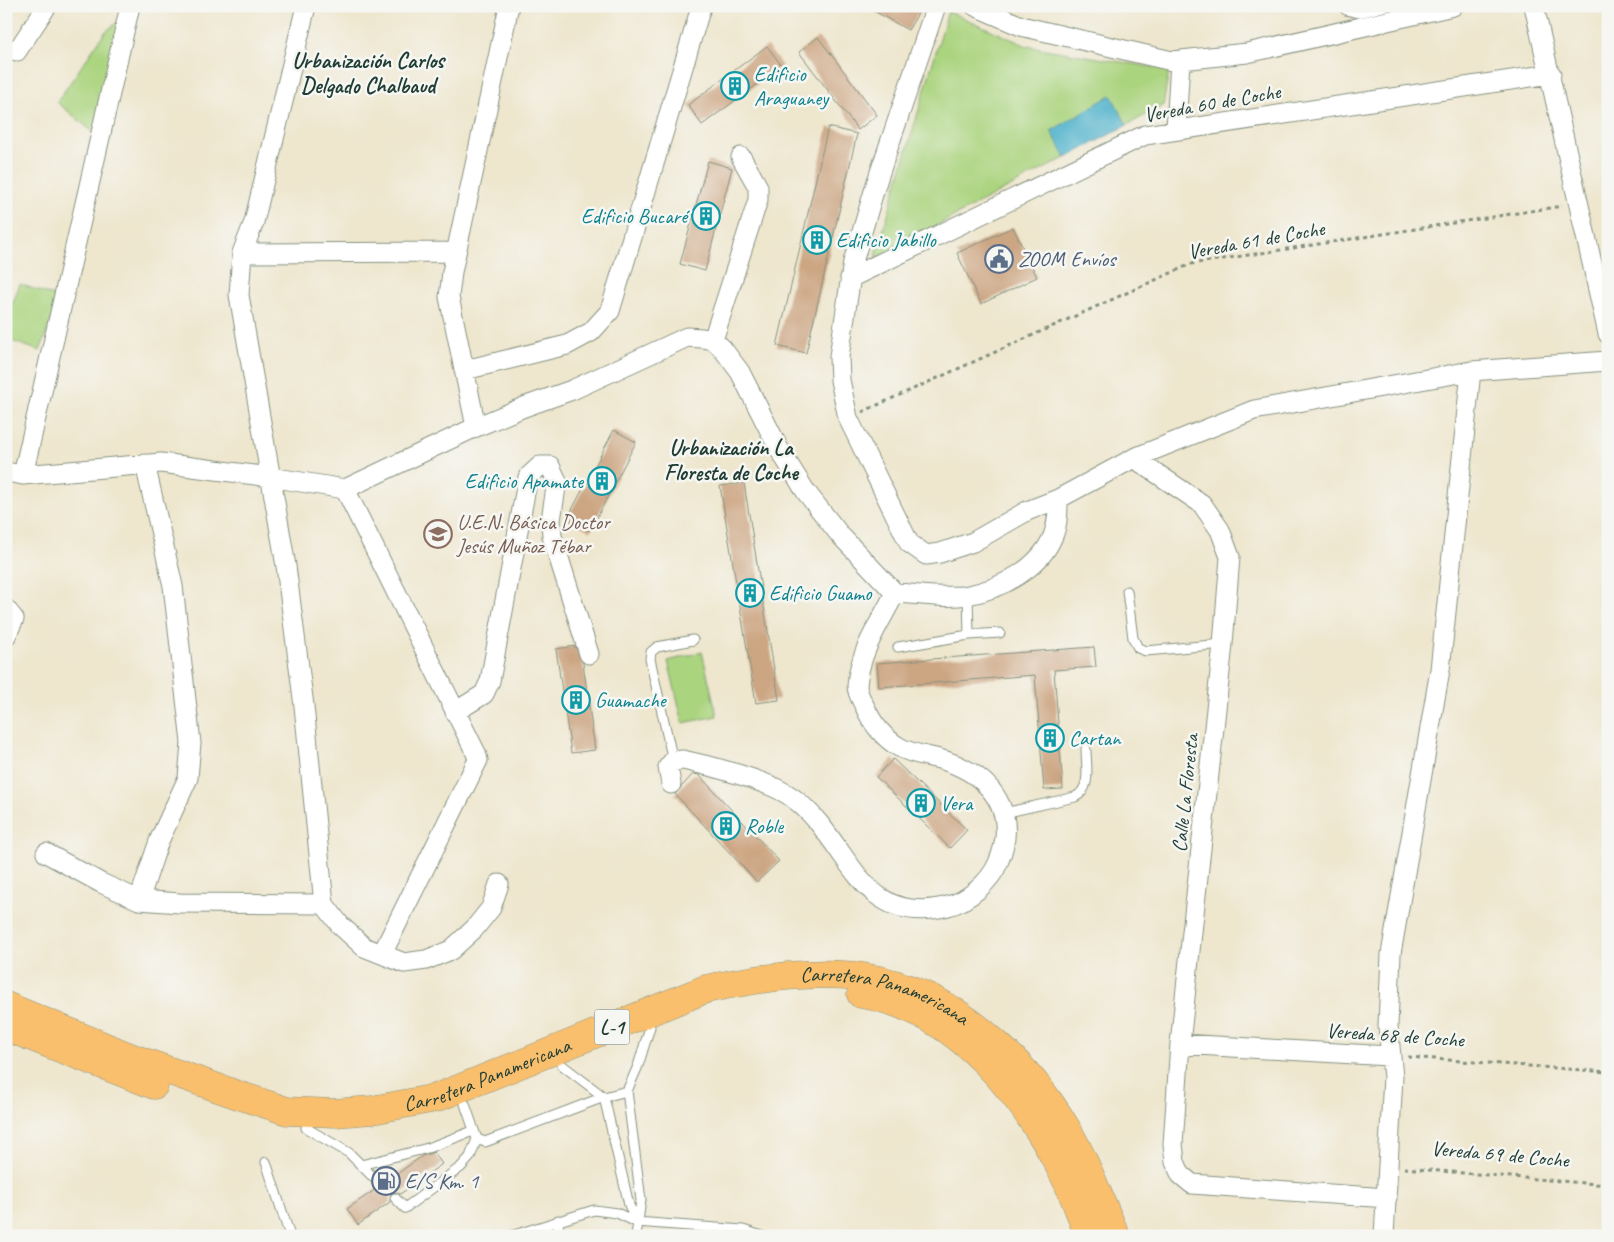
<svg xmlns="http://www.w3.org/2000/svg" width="1614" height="1242" viewBox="0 0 1614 1242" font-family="Caveat,sans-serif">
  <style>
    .green { fill: #abd47f; stroke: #65885a }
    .water { fill: #4cb0cb; stroke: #367680 }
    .building { fill: #cca582 }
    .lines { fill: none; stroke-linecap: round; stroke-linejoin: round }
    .service-casing { stroke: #869280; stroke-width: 11 }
    .minor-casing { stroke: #869280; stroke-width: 21 }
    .primary-casing { stroke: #869280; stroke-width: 29 }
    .path { stroke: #869280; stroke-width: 3; stroke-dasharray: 4 4; stroke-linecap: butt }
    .service { stroke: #fff; stroke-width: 9 }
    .minor { stroke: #fff; stroke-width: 19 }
    .primary { stroke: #f9bf6d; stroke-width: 28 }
    .labels { text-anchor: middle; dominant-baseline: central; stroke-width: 5; stroke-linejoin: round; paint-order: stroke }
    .shield { fill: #f6f6f2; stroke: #60746d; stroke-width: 1 }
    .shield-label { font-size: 20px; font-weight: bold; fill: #1f3d34 }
    .culture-label { font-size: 21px; fill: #0d838f; stroke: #f6f6f2; text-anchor: start }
    .street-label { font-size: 21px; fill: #1f3d34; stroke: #f6f6f2 }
    .service-label { font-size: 21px; fill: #4e5e75; stroke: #f6f6f2; text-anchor: start }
    .education-label { font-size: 21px; fill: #785e54; stroke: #f6f6f2; text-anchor: start }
    .neighbourhood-label { font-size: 22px; font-weight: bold; fill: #1f3d34; stroke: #f6f6f2 }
  </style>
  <rect width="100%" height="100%" fill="#f6f6f2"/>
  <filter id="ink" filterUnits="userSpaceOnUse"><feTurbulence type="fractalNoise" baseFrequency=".02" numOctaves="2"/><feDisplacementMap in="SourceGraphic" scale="10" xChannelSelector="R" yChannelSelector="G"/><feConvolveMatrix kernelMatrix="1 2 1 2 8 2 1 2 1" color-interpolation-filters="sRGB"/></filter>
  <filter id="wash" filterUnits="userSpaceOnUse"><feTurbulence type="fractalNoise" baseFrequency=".0096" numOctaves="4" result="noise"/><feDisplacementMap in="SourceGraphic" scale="20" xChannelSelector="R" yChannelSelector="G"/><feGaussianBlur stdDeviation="1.12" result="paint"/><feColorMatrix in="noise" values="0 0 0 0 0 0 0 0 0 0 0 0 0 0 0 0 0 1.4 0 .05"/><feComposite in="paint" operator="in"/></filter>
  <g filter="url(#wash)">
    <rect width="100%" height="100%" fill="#eee6cd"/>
    <path class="green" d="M948 11 1027 46 1169 70 1163 106 875 258Z
      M129 13 100 138 57 102 105 32Z
      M20 284 59 298 40 351 6 339V321Z
      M702 652 717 716 683 723 668 661Z"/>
    <path class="water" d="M1111 95 1127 125 1066 158 1051 131Z"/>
    <g id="blocks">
      <path class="building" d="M865 6H909L919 12 908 30Z
        M818 37 877 115 858 130 799 52Z
        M767 46 782 66 702 125 688 105Z
        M828 127 857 134 806 353 777 346Z
        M708 161 732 168 705 271 680 264Z
        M1013 227 1037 277 981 304 957 253Z
        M614 430 636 442 590 531 567 519Z
        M744 483 779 700 756 703 720 486Z
        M575 646 583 663 595 750 571 753 556 649Z
        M1094 647 1096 667 1054 670 1063 789 1044 790 1035 675 879 687 877 663Z
        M893 759 967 830 950 848 876 777Z
        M693 774 699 775 779 861 757 882 675 794Z
        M434 1152 442 1164 400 1194 396 1192 391 1193 390 1202 358 1225 347 1209 376 1189 380 1191 385 1190 386 1182 422 1156Z"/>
    </g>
  </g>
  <g filter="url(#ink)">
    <use href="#blocks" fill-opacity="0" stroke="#869280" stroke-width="1"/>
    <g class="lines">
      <defs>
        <path id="service" d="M1343 6 1346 10 1360 13 1387 6
          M1127 591 1133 638 1138 648 1146 651 1223 644
          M968 595 969 635 1000 633
          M898 647 969 635
          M673 761 650 659 651 652 657 647 693 640
          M1004 813 1075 797C1092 789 1086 766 1086 749
          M562 1065 604 1097 629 1205 636 1221
          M465 1104 477 1139 485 1142 604 1097 627 1091
          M306 1128 349 1153 381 1185
          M266 1162 290 1236
          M361 1165 428 1148 473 1131
          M395 1198 405 1208 461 1167 470 1157 477 1139
          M558 1220 559 1236
          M511 1236 594 1210 617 1213 636 1222 743 1230 762 1236
          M636 1236 641 1200 627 1091 638 1066 650 1027"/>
        <path id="minor" d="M306 6 254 222 242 253 239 295 286 566 304 706 324 904 340 925 364 947 404 963 426 960 451 950 474 929 491 908 499 884
          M936 6 877 181 853 262 839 357 840 380 848 418 909 543 926 555 940 553 973 542 1027 511 1058 499 1134 458 1254 410 1471 371 1608 361
          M975 6 1021 26 1172 61 1247 53 1453 6
          M1534 6 1608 334
          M6 48 17 51 47 6
          M1176 129 1180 61
          M242 253 456 252
          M850 278 1145 135 1551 74
          M713 340 758 200V187L741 157
          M465 370 567 345 591 332 610 311 701 7
          M476 427 449 297 452 272 509 6
          M1134 458 1202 504 1220 530 1230 557 1223 644 1180 1044 1173 1144 1175 1162 1181 1175 1192 1184 1387 1198
          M6 472 23 475 161 463 270 477 345 489 476 427 524 407 572 390 687 337 702 338 713 340 722 348 740 372 779 449 806 492 840 535 895 593C919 594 945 599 968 595 1001 589 1040 568 1053 536 1058 524 1058 511 1058 499
          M23 475 130 6
          M345 489 476 753 478 760 382 954
          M6 609 14 619 6 636
          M455 712 484 694 490 681 528 477 540 466H550L557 481 551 520 552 536 589 654
          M671 784 668 767 673 761 683 760C712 766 770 781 793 798 851 841 858 929 948 906 968 901 990 882 998 863 1019 814 993 777 946 761 931 756 913 755 899 747 884 738 872 723 865 707 862 701 857 693 857 686 859 652 880 623 895 593
          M46 853 101 883 139 900 180 903 324 904
          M139 900 159 841 188 778 191 743 173 586 145 464
          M1180 1044 1389 1056
          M1384 1236 1393 1077 1388 1026 1391 954 1440 670 1471 371"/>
        <g id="primary">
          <path d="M861 994C958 1009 1025 1096 1066 1179 1075 1197 1081 1217 1089 1236"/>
          <path id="s1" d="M6 1006 130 1057 238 1095 287 1111 335 1113 372 1110 436 1098 706 989C824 965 906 961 1000 1047 1026 1070 1047 1096 1065 1126 1086 1161 1099 1198 1116 1236"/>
          <path d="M6 1027 154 1085"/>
        </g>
      </defs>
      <use href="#service" class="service-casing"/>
      <use href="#minor" class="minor-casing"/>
      <use href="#primary" class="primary-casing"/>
      <path class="path" d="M862 412 1191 264 1562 206
        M1408 1057 1608 1072
        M1404 1168 1608 1185"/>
      <use href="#service" class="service"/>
      <use href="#minor" class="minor"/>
      <use href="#primary" class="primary"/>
    </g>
  </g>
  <defs>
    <symbol id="building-ring" viewBox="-11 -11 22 22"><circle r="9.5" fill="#f6f6f2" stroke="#0f9aa8" stroke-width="1.5"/><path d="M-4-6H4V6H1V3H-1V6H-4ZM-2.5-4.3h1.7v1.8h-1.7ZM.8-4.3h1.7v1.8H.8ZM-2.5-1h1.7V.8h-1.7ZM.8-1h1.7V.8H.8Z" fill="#0f9aa8"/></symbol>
    <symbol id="civic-ring" viewBox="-11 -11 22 22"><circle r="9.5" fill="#f6f6f2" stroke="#5c6f8a" stroke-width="1.5"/><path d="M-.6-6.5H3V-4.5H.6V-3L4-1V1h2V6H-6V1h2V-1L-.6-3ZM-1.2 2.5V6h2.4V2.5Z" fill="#5c6f8a"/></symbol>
    <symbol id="school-ring" viewBox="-11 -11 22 22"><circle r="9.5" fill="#f6f6f2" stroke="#8d6e63" stroke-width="1.5"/><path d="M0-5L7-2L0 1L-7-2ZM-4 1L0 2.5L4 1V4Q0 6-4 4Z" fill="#8d6e63"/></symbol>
    <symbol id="fuel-ring" viewBox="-11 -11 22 22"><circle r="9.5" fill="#f6f6f2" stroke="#5c6f8a" stroke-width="1.5"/><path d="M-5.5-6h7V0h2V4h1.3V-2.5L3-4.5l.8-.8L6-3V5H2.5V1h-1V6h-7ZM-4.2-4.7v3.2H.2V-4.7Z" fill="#5c6f8a"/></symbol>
  </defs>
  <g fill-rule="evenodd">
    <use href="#building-ring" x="719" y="70" width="32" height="32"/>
    <use href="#building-ring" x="690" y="200" width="32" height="32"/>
    <use href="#building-ring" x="801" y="224" width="32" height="32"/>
    <use href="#civic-ring" x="983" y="243" width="32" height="32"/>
    <use href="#building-ring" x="586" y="465" width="32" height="32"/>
    <use href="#school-ring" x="422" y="518" width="32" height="32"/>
    <use href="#building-ring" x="734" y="577" width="32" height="32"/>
    <use href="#building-ring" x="560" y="684" width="32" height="32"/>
    <use href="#building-ring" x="1034" y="722" width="32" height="32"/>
    <use href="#building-ring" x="905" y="787" width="32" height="32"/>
    <use href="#building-ring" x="710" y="810" width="32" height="32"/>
    <use href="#fuel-ring" x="370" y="1165" width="32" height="32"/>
  </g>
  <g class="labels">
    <rect class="shield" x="594.5" y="1009.5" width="35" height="35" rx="4"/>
    <g class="shield-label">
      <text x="612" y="1027">L-1</text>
    </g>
    <g class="culture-label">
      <text x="754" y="74">Edificio<tspan x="754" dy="24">Araguaney</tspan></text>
      <text x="687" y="216" text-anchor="end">Edificio Bucaré</text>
      <text x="836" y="240">Edificio Jabillo</text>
      <text x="583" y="481" text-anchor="end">Edificio Apamate</text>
      <text x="769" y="593">Edificio Guamo</text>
      <text x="595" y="700">Guamache</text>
      <text x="1069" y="738">Cartan</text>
      <text x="940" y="803">Vera</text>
      <text x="745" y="826">Roble</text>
    </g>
    <g class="street-label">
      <text transform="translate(1212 103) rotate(-10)">Vereda 60 de Coche</text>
      <text transform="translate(1256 240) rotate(-10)">Vereda 61 de Coche</text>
      <text transform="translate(1185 793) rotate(-84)">Calle La Floresta</text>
      <text stroke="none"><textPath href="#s1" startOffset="925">Carretera Panamericana</textPath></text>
      <text transform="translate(1395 1035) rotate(4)">Vereda 68 de Coche</text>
      <text stroke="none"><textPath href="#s1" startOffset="506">Carretera Panamericana</textPath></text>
      <text transform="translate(1500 1154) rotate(5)">Vereda 69 de Coche</text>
    </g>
    <g class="service-label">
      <text x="1018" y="259">ZOOM Envíos</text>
      <text x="405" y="1181">E/S Km. 1</text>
    </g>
    <g class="education-label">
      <text x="457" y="522">U.E.N. Básica Doctor<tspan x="457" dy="24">Jesús Muñoz Tébar</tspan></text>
    </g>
    <g class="neighbourhood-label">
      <text x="368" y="61">Urbanización Carlos<tspan x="368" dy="25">Delgado Chalbaud</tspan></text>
      <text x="731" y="448">Urbanización La<tspan x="731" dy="25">Floresta de Coche</tspan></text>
    </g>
  </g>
  <rect width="1614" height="1242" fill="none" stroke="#f6f6f2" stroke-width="25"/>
</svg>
